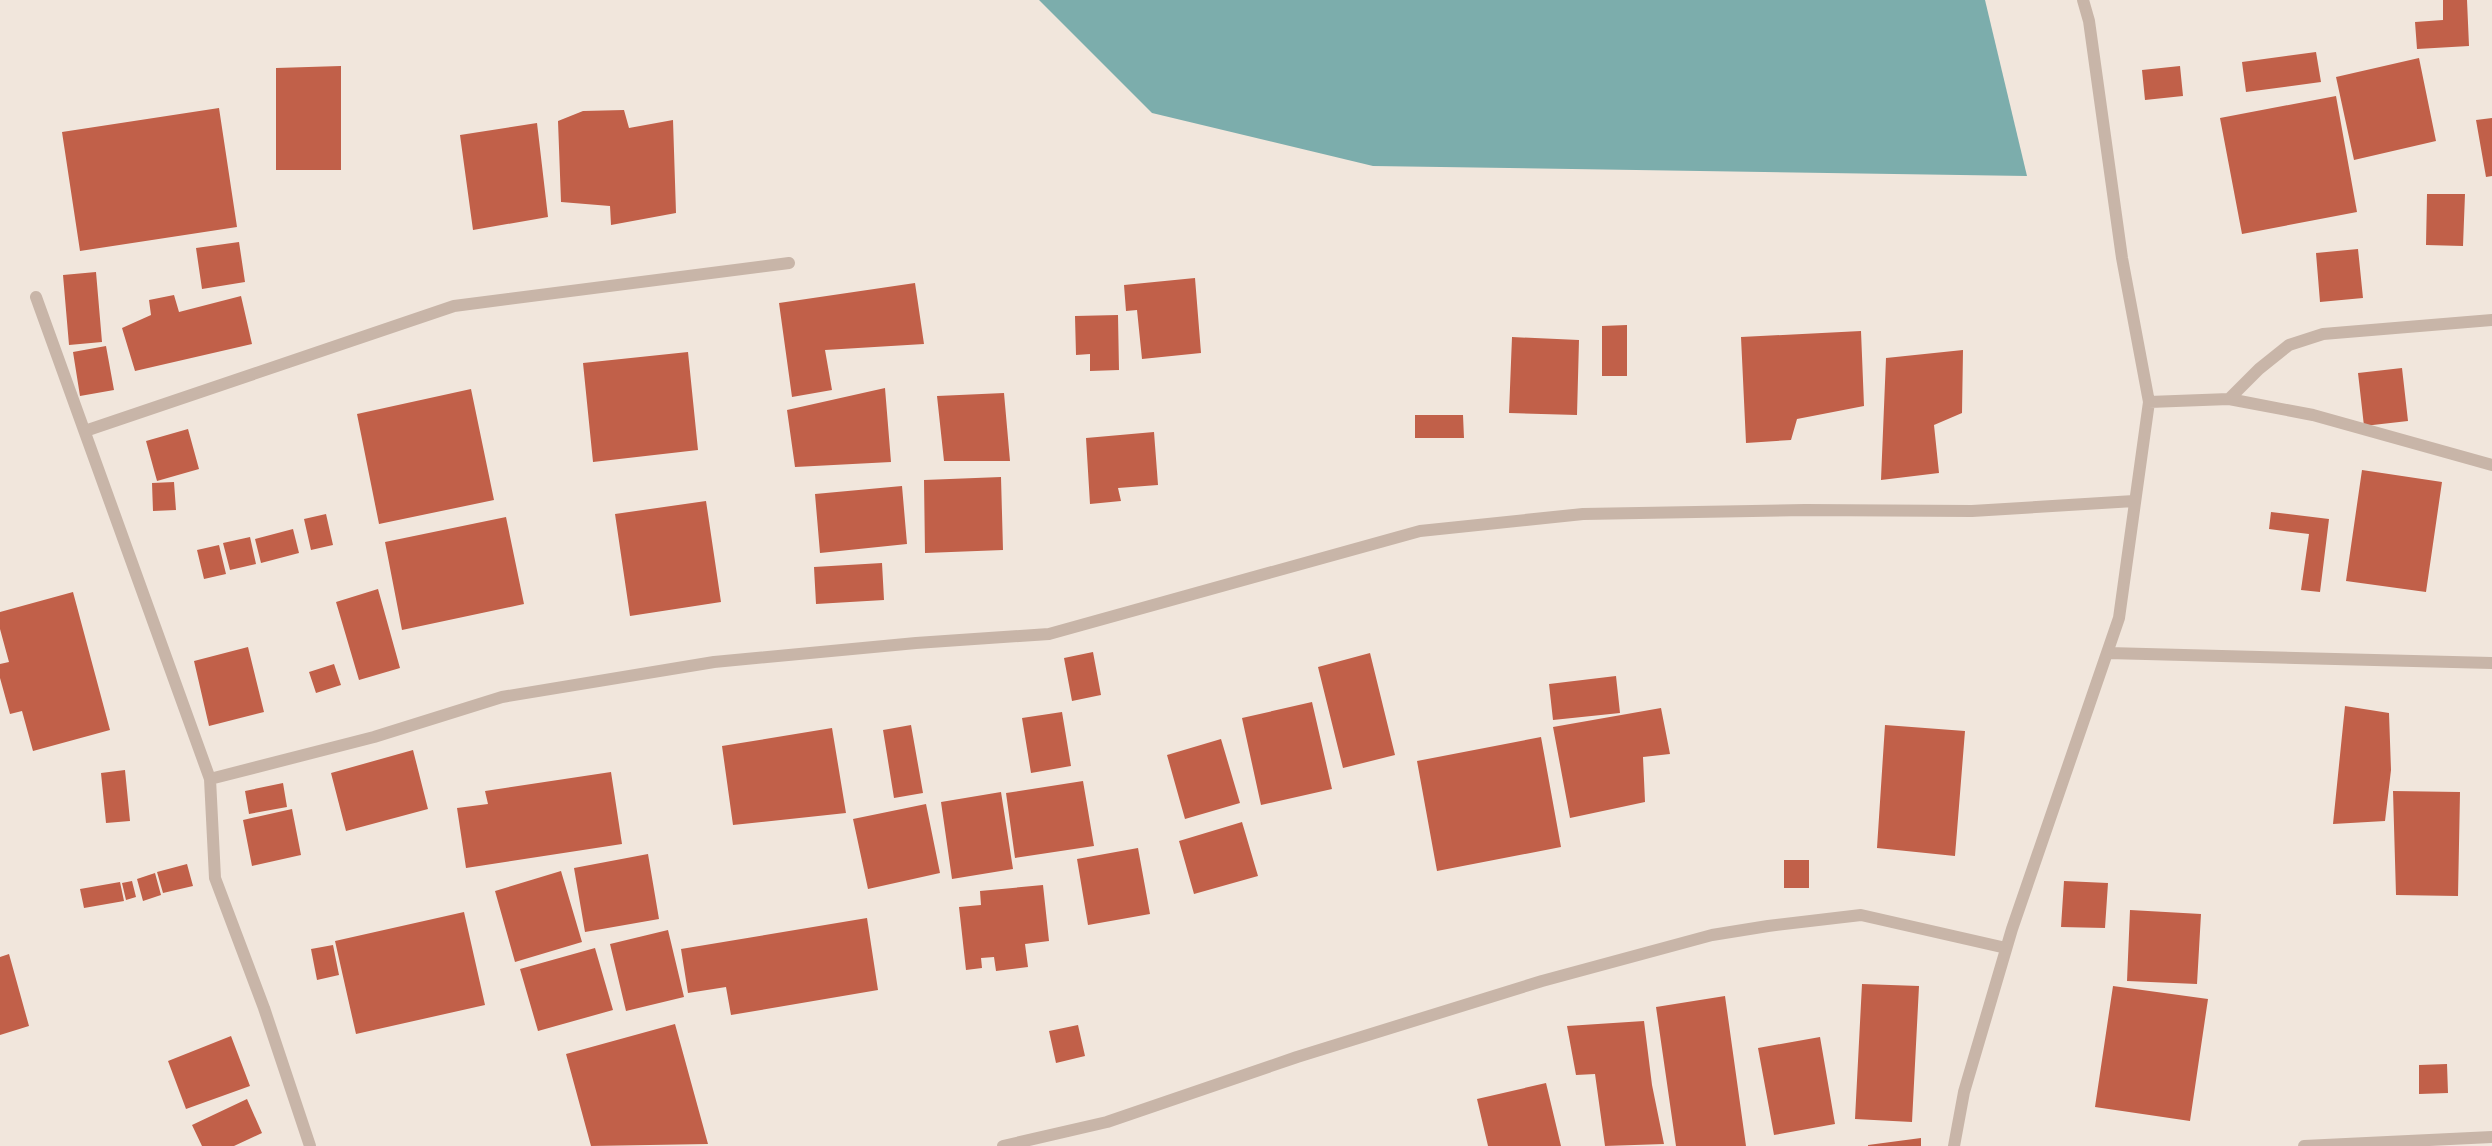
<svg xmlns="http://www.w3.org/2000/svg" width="2492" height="1146" viewBox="0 0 2492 1146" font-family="Figtree,sans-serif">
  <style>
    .water { fill: #7cadac }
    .building { fill: #c16049 }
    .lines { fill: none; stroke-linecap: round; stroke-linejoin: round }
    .minor { stroke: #c8b5a8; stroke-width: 12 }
  </style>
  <rect width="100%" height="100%" fill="#f1e6dc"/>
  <path class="water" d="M1039 0H1985L2027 176 1373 166 1152 113Z"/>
  <path class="building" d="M2443 0H2467L2469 46 2417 49 2415 22 2443 20Z
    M2316 52 2321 82 2246 92 2242 62Z
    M2419 58 2436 141 2354 160 2336 77Z
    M341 66V170H276V68Z
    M2180 66 2183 96 2145 100 2142 70Z
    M2336 96 2357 212 2242 234 2220 118Z
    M219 108 237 227 80 251 62 132Z
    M624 110 629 128 673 120 676 213 611 225 610 206 561 202 558 121 583 111Z
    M2492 118V176L2486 177 2476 120Z
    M537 123 548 217 473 230 460 135Z
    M2427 194H2465L2463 246 2426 245Z
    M239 242 245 282 202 289 196 248Z
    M2358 249 2363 298 2320 302 2316 253Z
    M96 272 102 342 69 345 63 275Z
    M1195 278 1201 353 1142 359 1137 310 1126 311 1124 285Z
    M915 283 924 344 825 350 832 390 792 397 779 303Z
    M174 295 179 312 241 296 252 344 135 371 122 328 151 315 149 300Z
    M1118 315 1119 370 1090 371V354L1076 355 1075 316Z
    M1627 325V376H1602V326Z
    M1861 331 1864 406 1797 419 1791 440 1746 443 1741 337Z
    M1512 337 1579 340 1577 415 1509 413Z
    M106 346 114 390 80 396 73 352Z
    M1963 350 1962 413 1934 425 1939 473 1881 480 1886 358Z
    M688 352 698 450 593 462 583 363Z
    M2402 368 2408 421 2364 426 2358 373Z
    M885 388 891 462 795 467 787 410Z
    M471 389 494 500 379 524 357 414Z
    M1004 393 1010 461H944L937 396Z
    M1415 415H1463L1464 438H1415Z
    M188 429 199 469 157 481 146 441Z
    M1154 432 1158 485 1118 488 1121 501 1090 504 1086 438Z
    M2362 470 2442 482 2426 592 2346 581Z
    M1001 477 1003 550 925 553 924 480Z
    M174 482 176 510 153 511 152 483Z
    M902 486 907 544 820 553 815 494Z
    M706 501 721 602 630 616 615 514Z
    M2271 512 2329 519 2320 592 2301 590 2309 534 2269 529Z
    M326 514 333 545 311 550 304 519Z
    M506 517 524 604 402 630 385 542Z
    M293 529 299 553 261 563 255 539Z
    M250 537 256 564 230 570 223 543Z
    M219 545 226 574 204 579 197 550Z
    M882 563 884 600 816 604 814 567Z
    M378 589 400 668 359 680 336 602Z
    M73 592 110 730 33 751 22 711 10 714 0 678V664L9 662 0 629V612Z
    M248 647 264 712 209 726 194 661Z
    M1093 652 1101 695 1072 701 1064 658Z
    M1370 653 1395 755 1343 768 1318 667Z
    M334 664 341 685 316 693 309 672Z
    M1616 676 1620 713 1553 720 1549 684Z
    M1312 702 1332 789 1261 805 1242 718Z
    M2345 706 2389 713 2391 770 2385 821 2333 824Z
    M1661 708 1670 754 1643 757 1645 802 1570 818 1553 727Z
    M1062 712 1071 766 1031 773 1022 718Z
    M911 725 923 793 894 798 883 730Z
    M1885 725 1965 731 1955 856 1877 848Z
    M832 728 846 813 733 825 722 746Z
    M1541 737 1561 847 1437 871 1417 761Z
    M1221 739 1240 803 1185 819 1167 755Z
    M413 750 428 809 346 831 331 773Z
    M125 770 130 821 106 823 101 773Z
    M611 772 622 844 466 868 457 808 488 804 485 791Z
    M1083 781 1094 846 1015 858 1006 793Z
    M283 783 287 807 249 814 245 791Z
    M2393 791 2460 792 2458 896 2396 895Z
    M1001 792 1013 869 952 879 941 802Z
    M926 804 940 873 868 889 853 819Z
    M292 809 301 855 252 866 243 820Z
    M1242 822 1258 876 1194 894 1179 841Z
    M1138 848 1150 914 1088 925 1077 859Z
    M648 854 659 919 585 932 574 868Z
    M1784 860H1809V888H1784Z
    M187 864 193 886 163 893 157 872Z
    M561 871 582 942 515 962 495 891Z
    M155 873 161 895 143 901 137 879Z
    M132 881 136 897 126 900 122 883Z
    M2064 881 2108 883 2105 928 2061 927Z
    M120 882 124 901 84 908 80 889Z
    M1043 885 1049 941 1025 944 1028 967 996 971 994 957 981 958 982 968 966 970 959 907 981 905 980 891Z
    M2130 910 2201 914 2197 984 2127 981Z
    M464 912 485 1005 356 1034 335 941Z
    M867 918 878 990 731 1015 726 987 688 993 681 949Z
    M668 930 684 997 626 1011 610 944Z
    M333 945 339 975 317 980 311 949Z
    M595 948 613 1010 538 1031 520 969Z
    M9 954 29 1026 0 1035V957Z
    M1862 984 1919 986 1912 1122 1855 1119Z
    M2113 986 2208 999 2190 1121 2095 1107Z
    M1725 996 1746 1146H1676L1656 1007Z
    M1644 1021 1652 1085 1664 1144 1605 1146 1595 1074 1576 1075 1567 1026Z
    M675 1024 708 1144 591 1146 566 1054Z
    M1078 1025 1085 1056 1056 1063 1049 1031Z
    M231 1036 250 1086 186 1109 168 1061Z
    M1820 1037 1835 1124 1774 1135 1758 1048Z
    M2447 1064 2448 1093 2419 1094V1065Z
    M1546 1083 1561 1146H1488L1477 1099Z
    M247 1099 262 1133 234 1146H202L192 1125Z
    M1921 1138V1146H1868V1145Z"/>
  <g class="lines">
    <path class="minor" d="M36 297 210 779 215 878 264 1008 310 1146
      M2229 399 2259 369 2289 345 2323 334 2492 320
      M2149 402 2229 399 2313 415 2492 465
      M85 431 454 306 789 263
      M2108 653 2492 663
      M210 779 374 737 502 697 714 662 916 643 1049 634 1420 531 1583 514 1805 510 1972 511 2134 501
      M1003 1146 1107 1122 1297 1057 1542 981 1712 935 1768 926 1861 915 2006 948
      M1954 1146 1964 1092 2012 929 2119 618 2149 402 2122 258 2089 21 2083 0
      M2304 1146 2492 1137"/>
  </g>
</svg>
